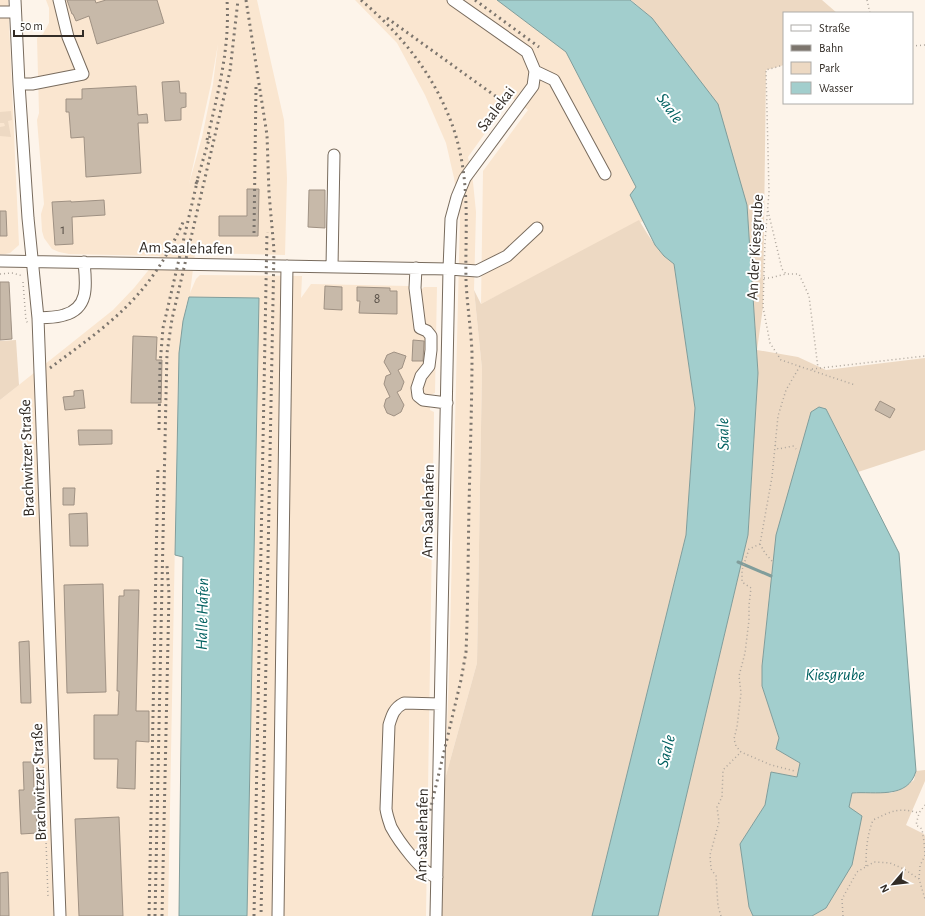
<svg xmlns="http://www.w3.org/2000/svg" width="925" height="916" viewBox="0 0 925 916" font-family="'Alegreya Sans',sans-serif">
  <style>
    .built { fill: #fae6d0; fill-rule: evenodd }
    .green { fill: #edd9c3 }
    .water { fill: #a2cecd; stroke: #809d9b }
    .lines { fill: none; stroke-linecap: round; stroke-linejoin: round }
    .stream { stroke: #809d9b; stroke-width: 3 }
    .building { fill: #c7b9a9; stroke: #9f9183 }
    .minor-casing { stroke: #786b5d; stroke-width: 13 }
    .path { stroke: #ada59c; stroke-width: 1.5; stroke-dasharray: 1 3; stroke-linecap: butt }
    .minor { stroke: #fff; stroke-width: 11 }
    .rail { stroke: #7c756d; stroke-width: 3; stroke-dasharray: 2 4; stroke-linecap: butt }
    .labels { text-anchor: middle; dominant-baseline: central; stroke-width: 4; stroke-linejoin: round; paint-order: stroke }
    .number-label { font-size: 14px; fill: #574f47 }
    .street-label { font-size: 16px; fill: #322c26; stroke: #fff }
    .water-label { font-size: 17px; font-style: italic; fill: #006060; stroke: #fff }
  </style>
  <rect width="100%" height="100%" fill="#fdf4ea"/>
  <path class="built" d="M0 0H8L19 245 10 253 5 254H0Z
    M46 0H257L284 120 287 178 285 255 195 253 190 293 196 279 200 275 302 276 301 298 311 284 409 286 410 288 422 289 424 287H437L435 393 430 395V410L434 412 426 916H247L259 299 189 297 186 306 181 337 178 378 168 916H0V400L113 310 134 288 160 256 69 254 59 252 52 249 44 238 42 231 41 214 44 204 37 120 39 113 37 38 43 34 49 23V8ZM218 44 213 84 202 137 189 184 211 84Z
    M355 0H524L581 41 667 209 481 304 483 171 528 110 511 97 468 157 473 182 476 212 474 290 482 369 477 663 445 779 449 674 460 217 454 178 446 143 425 95 397 43Z"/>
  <path class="green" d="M631 0H822L837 13H784V65L766 70 763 307 757 350 798 357 826 370 925 358V450L858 472 826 409 811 412 768 609 762 666V686L779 738 776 749 800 763 797 777 771 772 765 805 740 844 749 907 753 916H658L748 535 758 373 747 205 652 18Z
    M11 111 12 120 8 121 11 137 0 136V127L5 126 4 123H0V112Z
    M639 220C649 237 658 252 674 264L695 408 686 535 592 916H442L445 779 477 663 482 369 474 290 481 304Z
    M16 340 19 385 0 400V341Z
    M925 770V781L906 825 924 834 925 836V916H812L826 908 852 793 873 791 891 793 904 788 914 780 916 771Z"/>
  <path class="water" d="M497 0H630L652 18 718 104 747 205 758 373 748 535 658 916H592L686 535 695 408 674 264 664 256 655 245 630 195 636 187 566 52Z
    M189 297 259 298 247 916H179L183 557 175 555 179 353 183 321Z
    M819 407 826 409 899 553 916 771C908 800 875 791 852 793L849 807 862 816 852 865 826 908 812 916H753L749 907 740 844 765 805 771 772 797 777 800 763 776 749 779 738 762 686V666L776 535 811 412Z"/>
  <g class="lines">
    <path class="stream" d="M738 562 771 576"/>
  </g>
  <path class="building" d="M67 0H95L96 3 106 0H157L164 23 97 44 89 16 76 21 73 14H72Z
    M179 81 180 93H186V107L181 108V120L165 121 162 82Z
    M136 86 138 115 147 114 148 123H138L141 173 86 177 84 137 71 138 69 112H66V99H82V89Z
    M247 189H259L258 236H219V216H247Z
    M309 190H325V228L308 227Z
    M104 200 105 215 72 217 73 244 55 245 52 202 71 201V202Z
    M0 211H6L7 236H0Z
    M0 282H9L12 339 0 340Z
    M325 286 342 287V310L324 309Z
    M357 287 390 288V291H397V314L359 313 360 301H357Z
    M133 336 157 337 156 360H162L161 403H131Z
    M413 340 424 341 423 361H412Z
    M394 352 406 356 402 368 398 370 404 382 401 390 397 392 404 405 401 412 394 416 387 413 384 406 386 399 390 397 384 384 386 376 391 374 384 362 387 355Z
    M83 390 85 408 65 410 63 397 74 396V391Z
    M880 401 895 409 890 418 875 410Z
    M78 430H112V444L79 445Z
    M63 488H75L74 505H63Z
    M87 513 88 546H70L69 514Z
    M103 584 106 692 67 693 64 585Z
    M124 590H139L136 711H149V742L136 741 135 789 117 788 118 759H94V715H118L119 691H117L119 596H124Z
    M29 641 31 703H21L19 642Z
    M23 762H33L34 789H35L37 833 21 834 19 790H24Z
    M119 817 123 916H79L75 819Z
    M8 872 9 916H0V873Z"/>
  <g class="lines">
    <defs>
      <path id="minor" d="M15 0 19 84 28 218 38 318 60 916
        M453 0 527 52 535 71 533 86 465 178 457 197 451 219 449 269 477 271 507 256 537 228
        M0 12H15
        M535 71 554 80 605 174
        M19 84H32L83 74 68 37 59 0
        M0 261 449 269 436 916
        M332 267 334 155
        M416 268 415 288 420 328 427 331 431 336V350L429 366 421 376 417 388 418 396 423 400 447 403
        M38 318C47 317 56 318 64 315 90 308 86 283 84 262
        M437 877C423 875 398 840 391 827 389 821 387 816 386 809L389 725C392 715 394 708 404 703L440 704
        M278 916 287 266"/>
    </defs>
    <use href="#minor" class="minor-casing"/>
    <path class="path" d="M867 0 870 13
      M912 46 925 45
      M784 65 766 70 769 192 765 242 763 307 770 343 781 360 855 385
      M768 211 782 269 786 274H799L809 296 818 368
      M0 274 12 273 23 276
      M764 278H770L786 274
      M23 282 26 321 28 323
      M812 369 925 356
      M775 445 778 449 793 446 796 449
      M760 544 749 549 742 570V582L751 588 749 605V620L745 653 739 676 741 693 737 727 734 739 736 746 741 752 771 765 795 771
      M772 561 765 553 760 544 772 477 778 416 786 390 800 366
      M42 727 48 897
      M866 866C866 849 867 836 873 820 892 811 898 807 919 813
      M919 879 920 866 925 855 924 842 922 829 916 825 919 813 925 805
      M721 916 718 906 716 876 711 869 710 855 719 822 717 807 722 797 723 770 741 752
      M843 916 842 899 857 872 874 862 890 863 904 869 919 879 925 899"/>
    <use href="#minor" class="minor"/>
    <path class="rail" d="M246 0 267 135 269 193 274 250 261 916
      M361 0C403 36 436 77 454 130 471 183 465 227 466 280 467 305 471 328 472 353 472 404 470 456 469 508 468 556 468 604 466 652L461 680 430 811
      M475 0 539 47
      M387 18 505 103
      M207 140C218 92 230 49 227 0
      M196 184 210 136
      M254 233 256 87
      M50 368C78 347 107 327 131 302 154 278 171 250 184 220
      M159 430 160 365 163 328 198 178
      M149 916 158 466
      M155 916 166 395 167 353 172 319 230 71 238 0
      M162 916 169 594 167 566
      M254 916 267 232"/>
  </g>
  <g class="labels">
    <g class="number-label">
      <text x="63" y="230">1</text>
      <text x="377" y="299">8</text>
    </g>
    <g class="street-label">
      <text transform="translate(496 109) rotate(-53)">Saalekai</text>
      <text transform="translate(755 247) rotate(-87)">An der Kiesgrube</text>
      <text transform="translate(186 248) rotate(1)">Am Saalehafen</text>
      <text transform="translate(27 458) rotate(-92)">Brachwitzer Straße</text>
      <text transform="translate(428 511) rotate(-89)">Am Saalehafen</text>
      <text transform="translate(39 782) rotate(-92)">Brachwitzer Straße</text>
      <text transform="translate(422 835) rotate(-89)">Am Saalehafen</text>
    </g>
    <g class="water-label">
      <text transform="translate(670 108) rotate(54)">Saale</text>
      <text transform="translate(723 434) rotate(-91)">Saale</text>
      <text transform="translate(202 614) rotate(-89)">Halle Hafen</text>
      <text x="835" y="674">Kiesgrube</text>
      <text transform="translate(666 751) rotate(-76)">Saale</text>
    </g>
  </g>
  <rect x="783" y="12" width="130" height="92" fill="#ffffff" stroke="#adaba8"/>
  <rect x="791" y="25" width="20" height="6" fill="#ffffff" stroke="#adaba8"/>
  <text x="819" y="32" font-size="12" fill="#322c26">Straße</text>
  <rect x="791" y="45" width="20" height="6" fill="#7c756d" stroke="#adaba8"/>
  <text x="819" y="52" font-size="12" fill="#322c26">Bahn</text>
  <rect x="791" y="62" width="20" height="12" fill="#edd9c3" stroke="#adaba8"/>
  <text x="819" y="72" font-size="12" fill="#322c26">Park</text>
  <rect x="791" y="82" width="20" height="12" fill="#a2cecd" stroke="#adaba8"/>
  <text x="819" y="92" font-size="12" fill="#322c26">Wasser</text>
  <g transform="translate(893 884) rotate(242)" stroke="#ffffff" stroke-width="3" paint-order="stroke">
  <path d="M0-3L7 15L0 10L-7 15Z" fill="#322c26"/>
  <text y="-6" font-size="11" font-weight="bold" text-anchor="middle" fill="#322c26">N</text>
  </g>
  <path d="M14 30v6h69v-6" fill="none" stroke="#322c26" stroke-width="2"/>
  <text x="20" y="30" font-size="12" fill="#322c26" stroke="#ffffff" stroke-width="3" paint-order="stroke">50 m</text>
</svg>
